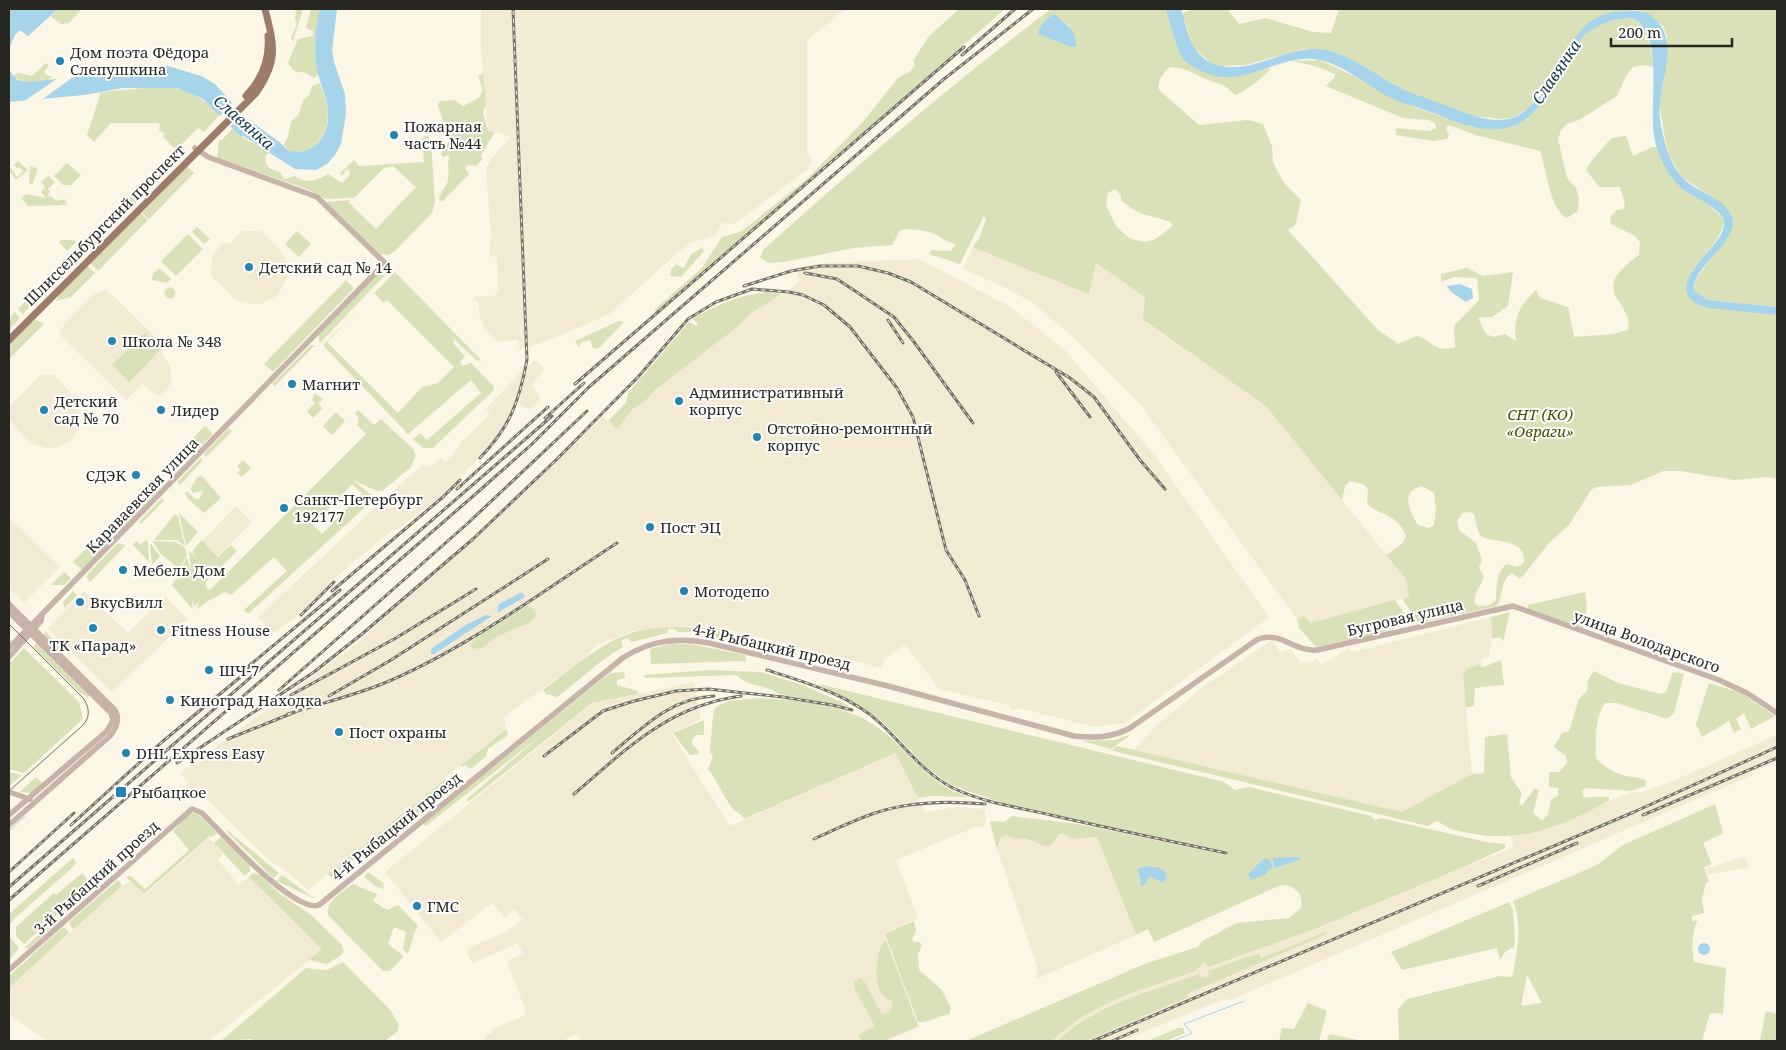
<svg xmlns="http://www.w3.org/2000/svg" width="1786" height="1050" viewBox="0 0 1786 1050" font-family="'Noto Serif',serif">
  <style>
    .built { fill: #f3ead3 }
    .green { fill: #dae0b8; fill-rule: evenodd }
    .water { fill: #a5d4eb }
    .pier { fill: #fcf6e6 }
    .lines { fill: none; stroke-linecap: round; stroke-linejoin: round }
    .stream { stroke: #a5d4eb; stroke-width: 1 }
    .minor { stroke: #c7b3aa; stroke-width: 5.5 }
    .major { stroke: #9d7b6a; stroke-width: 7 }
    .tram { stroke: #767269; stroke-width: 1 }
    .rail-casing { stroke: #767269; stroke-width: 3 }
    .rail { stroke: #fff; stroke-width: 1; stroke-dasharray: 4; stroke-linecap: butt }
    .poi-dot { fill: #2384af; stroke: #fff; stroke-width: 2 }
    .labels { text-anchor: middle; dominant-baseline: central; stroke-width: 4; stroke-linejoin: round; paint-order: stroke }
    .poi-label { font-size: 15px; fill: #282620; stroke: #fff; text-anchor: start }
    .street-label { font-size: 15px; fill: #282620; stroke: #fff }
    .park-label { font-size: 15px; font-style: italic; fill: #484d03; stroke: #fff }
    .water-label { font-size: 16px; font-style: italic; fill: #123a4b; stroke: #fff }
  </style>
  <rect width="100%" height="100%" fill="#fcf6e6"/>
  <path class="built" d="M481 9H845L807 41V151L812 161 808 169 734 224 722 223 715 236 689 243 608 315 559 336 520 350 518 340 499 342 484 329 479 314V303L474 300V297L494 296 498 292 497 258 489 255 491 235 486 170 491 159 510 137 488 129 481 49Z
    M242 231H260L278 247 287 263V277L280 291 275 297 261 304H251L236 300 210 275 212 256 223 243 229 244Z
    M973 247 1089 293 1096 263 1146 297 1143 321 1266 406 1406 579 1409 597 1310 623 1304 616 1297 619 1139 403 1075 339 1033 303 1002 286 963 269Z
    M919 259 1009 306 1065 350 1155 456 1269 617 1125 723 1095 727 1018 708 1012 711 1008 705 939 689 905 644 885 659 882 668 710 625 636 630 598 644 582 660 504 717 506 728 308 890 284 869 271 862 199 792 189 800 178 791 189 782 180 773 354 646 603 417 617 429 633 409 644 402 655 390 736 328 753 312 789 290 799 281 797 267 829 263Z
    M106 289 166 347 161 353 170 365 171 384 160 396 150 391 142 384 126 400 59 334 65 323 94 294Z
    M534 360 538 362 544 370 532 384 541 400 529 410 519 404 526 369Z
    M524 368 516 402 505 424 488 448 445 493 406 523 396 530 394 529 344 570 296 617 273 633 258 617 417 469 424 464 426 467 434 464 441 458 445 462 450 458 462 441 490 414 486 409Z
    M53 374 77 399 81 421 80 427 71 441 57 448H47L32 444 26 439 9 419V407L39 376Z
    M236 506 252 522 218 556 203 540Z
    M9 517 60 567 24 603 9 588Z
    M84 591 128 633 165 596 188 619 112 692 48 629Z
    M1491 617 1492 638 1489 656 1481 659V664L1467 669 1463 675 1472 774 1402 812 1134 750 1157 725 1204 686 1272 640 1280 652 1290 649 1301 664 1306 661 1309 664 1317 659 1322 665 1349 648 1353 652Z
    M694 682 701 719 671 733 730 826 897 753 924 812 959 807 985 809V826L973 828 896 860 918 918 884 934 919 1027 887 1041H581L578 1034 561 1041H486L484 1036 492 1033 491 1030 527 1014 507 961 523 954 518 943 473 963 467 952 470 947 506 932 523 920 514 909 505 918 492 903 441 942 385 872 592 704Z
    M1777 735V762L1752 772 1753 775 1228 1001 1226 998 1122 1041H1052L1063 1030 1096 1007 1194 964 1321 927 1514 847 1510 836 1536 832 1557 826 1604 803 1632 792 1640 793 1673 781Z
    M1063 833 1070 839 1097 837 1136 935 1036 979 1037 966 997 849 1001 843V838L1006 835 1013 839 1024 837 1035 840 1043 844Z
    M209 838 223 854 218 860 239 885 249 877 323 949 209 1041H47L9 1014V988L120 888 130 881 145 895Z
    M1743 857 1746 858 1749 868 1708 874 1706 869Z"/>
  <path class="green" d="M58 9H82L69 23 62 24 51 17Z
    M296 9H303L293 41 291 38 297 24 295 20Z
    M311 9H320L316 38 318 75 314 78 306 73 294 71 288 63 298 39 313 36V31L306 28Z
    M959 9H1005L656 312 654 310 702 268 722 237 742 231 808 178 862 123 898 78 911 71 915 65 913 61 929 36Z
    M1051 9H1166L1183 59 1240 76 1271 68C1268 74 1242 94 1235 95 1225 84 1221 85 1208 80 1191 73 1190 69 1170 67 1163 73 1157 81 1159 90L1199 125 1248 120 1263 124 1272 146 1273 162 1284 183 1301 200 1296 224 1288 230 1378 330 1398 344 1416 336C1433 340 1433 353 1455 347L1454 326 1479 300 1477 278 1455 277 1441 282V274L1467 268 1483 276 1513 272 1508 306 1492 317 1478 318 1486 334 1493 337 1505 334 1516 341C1513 317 1519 307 1536 290L1540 298 1568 307 1574 337 1613 334 1628 330C1635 300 1584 294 1639 255L1640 242 1635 236 1611 224 1610 217 1617 210 1623 209 1625 203 1620 187H1599L1586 170C1590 161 1604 146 1612 138L1626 136 1633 156 1652 147H1657L1662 162 1724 219C1724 249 1663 280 1700 305L1777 315V479L1767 477 1734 480 1681 471H1663L1631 485 1596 487 1591 490 1569 525 1549 543 1523 576 1519 578 1512 573C1499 581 1504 596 1497 606L1419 623 1402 599 1409 597 1406 579 1386 555 1402 544 1406 536C1398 514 1383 517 1367 504L1368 489 1363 484 1350 481 1345 486 1342 500 1266 406 1143 320 1145 297 1096 263 1089 294 973 247 980 237 986 219 984 216 960 264 929 254 931 250 951 251 956 244C948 243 942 238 935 234 927 230 908 228 900 230L892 245 853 248 784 262 769 263 760 258 763 250C856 166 951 84 1051 9ZM1058 18 1069 25 1076 39 1063 44 1058 40ZM1115 189 1121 195V200C1140 217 1148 214 1171 222L1172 226C1167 230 1162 235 1157 238 1139 248 1119 234 1112 218 1108 207 1104 206 1108 193ZM1422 486 1434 493 1436 509 1434 525 1429 528 1418 525C1410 512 1399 491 1422 486ZM1470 512 1474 514 1478 531 1482 537C1497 543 1526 539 1524 562L1518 567 1507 564C1496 572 1496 588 1496 600 1490 606 1482 608 1475 604 1473 592 1481 587 1484 577L1479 567 1482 560 1476 543 1460 531 1457 522 1462 513Z
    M1191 9H1227L1239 24 1266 18 1313 32 1331 33 1339 9H1777V307L1708 300 1694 290 1695 280 1728 237 1731 213 1715 199 1683 178 1668 154 1659 104 1664 82 1667 36 1663 26 1642 11 1633 10 1603 15 1566 53 1563 64 1529 108 1513 118 1499 119 1472 116 1412 94 1341 55 1303 49 1246 65 1221 66 1210 62 1194 48 1182 14Z
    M1624 18H1633L1646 28 1654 67 1643 65 1633 67 1626 76 1617 96 1579 120 1567 124 1561 130 1558 139 1567 178 1576 188 1579 198 1578 211 1567 218C1549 209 1547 170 1540 151L1475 135 1449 125 1446 128 1449 135 1447 139 1433 141 1396 135V128L1429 131 1436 128 1435 123 1429 120 1403 118 1326 86 1334 78 1335 74 1315 66 1292 61 1320 60 1354 76 1395 100 1471 127 1490 129 1510 127 1521 122 1564 70 1573 49 1584 35 1595 26Z
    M46 63 49 65 44 72 48 76H52L49 80C37 81 23 85 13 76L18 73 32 76Z
    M483 73 486 104 483 113 488 130 495 132 481 155 482 160 476 166 469 165 465 168 469 174 442 202 439 199C440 192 446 188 448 181 450 170 446 164 450 157L448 155 443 157 441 154 449 141 447 138 451 134 449 129 451 126 443 121 438 105 440 101 454 100 463 106 479 98 483 90 478 76Z
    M320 83C323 93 328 103 328 113 327 138 313 158 287 150L284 144 288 137 291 122 299 114 303 101 310 94 312 86Z
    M165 86C188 89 203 99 220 114L204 132 198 128 176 150 163 137 164 134 159 130 160 123H111L94 142 87 135 101 92Z
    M233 128 241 137 269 152 265 156C266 168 269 169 280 172L284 179 295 176C306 184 316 181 328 174L342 183 349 176 350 172 347 169 342 176 340 173 354 160 359 166 424 162 422 139 424 136H428L431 142 435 202 432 213 394 252 388 255 380 254 326 202 350 200 349 203 376 229 416 187 393 166 384 168 354 198 325 199 309 190 217 158 219 140H222Z
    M18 161 28 170 16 180 9 170 11 168 17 177 23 171 19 167 17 168 14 165Z
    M67 163 81 175 71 185H63L54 176Z
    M30 166 38 169 32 185 29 182Z
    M187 166 194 173 149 219 142 213Z
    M155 173 164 175 108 230 103 224Z
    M48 176 55 182 48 189 50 192 47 197 50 196 57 201 65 199 67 205 28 206 21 198 27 194 46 198 41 192 45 187 41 182Z
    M140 213 148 220 98 271 90 263Z
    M100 227 105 234 42 297 36 291Z
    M197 227 210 239 204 244 192 232Z
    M297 231 311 244 299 257 285 244Z
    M188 234 203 249 176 276 161 261Z
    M61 240H73L76 242 67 251 59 242Z
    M702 248 704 251 681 277 670 276 671 270 676 264 684 268 691 254Z
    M87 266 95 273 71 297 55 301 58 298 57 296Z
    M159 268 171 279 167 283 152 280 153 274Z
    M379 271 386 274 320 343 318 335Z
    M395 272 482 361 476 360 453 338 454 344 465 357 460 362 462 366 471 363 494 387 493 391 433 448H423L413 439 420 433 427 440 481 393 471 380 408 434 323 345ZM374 293 384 303 387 300 454 367 438 383 422 387 398 413 327 342Z
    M346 280 354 288 273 372 264 364Z
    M164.5 293a5.5 5.5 0 1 1 11 0a5.5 5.5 0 1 1-11 0Z
    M770 292 782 294 753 312 736 328 655 390 644 402 633 409 617 429 608 421 626 403 628 393 689 322 696 326 698 323 692 319C717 305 740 294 770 292Z
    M34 294 38 298 23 314 18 309Z
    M15 312 20 318 9 330V319Z
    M34 319 44 324 9 359V344Z
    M619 321 624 322 598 349 593 348 590 340 581 342 579 347 575 341Z
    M145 333 161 349 129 382 112 365Z
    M311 345H315L275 386 272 384Z
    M315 393 323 399 319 403 322 409 313 418 307 411 315 403 312 400Z
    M358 410 374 425 381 419 413 449 416 455 411 467 382 491H377L353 480 374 497 373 500 248 614 244 610 287 571 274 557 231 595 225 592 206 602 199 608 197 607 200 599 195 607 192 597 193 610 172 585 176 579 182 580 177 578V576L182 573 180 570 187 557 191 572 189 551 193 554 196 562 193 550 202 540 218 557 231 545 237 551 206 582V587L210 590 366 434 357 425 359 418 355 413ZM352 484 362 493 322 534 313 525Z
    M336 412 345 421 332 435 323 426Z
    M205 426 213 434 170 476 164 471V468Z
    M229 428 232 431 206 457 204 454Z
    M201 458 203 460 180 485 177 482Z
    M243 460 251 468 242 477 237 473 241 470 237 466Z
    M113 469 117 473 104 486 95 480 101 482Z
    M159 474 166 482 118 533 109 525 141 500Z
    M202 476 221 498 204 513 188 499 185 493 187 491 195 499H199L203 491 193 493 190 489 197 478Z
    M162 498 164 501 141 524 139 522Z
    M179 513 198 532 186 546Z
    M175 514 178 516 185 546 177 540H154Z
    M106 528 113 537 82 570 73 562Z
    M146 540 148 541 149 562 133 545 136 541 141 545Z
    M152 541 176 542 185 548 187 555 179 569 161 554Z
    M118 543 126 545 90 582 86 576Z
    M150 543 160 556 152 565Z
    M64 572 71 578 64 585H51Z
    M73 591 77 595 65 608 63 602Z
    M1585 592 1587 608 1583 628 1528 609V605Z
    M1395 600 1405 614 1406 624 1380 633 1316 647 1299 628 1297 619 1304 616 1310 623Z
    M526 605 535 610 536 615 531 622 496 637 481 649 472 648 470 646C474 637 516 609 526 605Z
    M1510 612 1503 642 1501 638H1492L1491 617Z
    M678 627 712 628 740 634 728 640 692 632H678L675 629H668L667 633 632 642 627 638 621 641 623 647C598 661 580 680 557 697L546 694 543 690C573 668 608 635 647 629 657 628 668 628 678 627Z
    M46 632 64 650 61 653 43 635Z
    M37 643 90 696 88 698 82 693 81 694 33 647Z
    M672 643 696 645 745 655 746 661 651 664 650 649Z
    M24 648 79 702 83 719 24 773 9 769V664Z
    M1501 660 1504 685 1475 688 1474 706 1466 707 1463 675 1467 669 1481 664 1480 667C1488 667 1493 662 1501 660Z
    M709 670 760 672 802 685 848 705 847 707 779 694C765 684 748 687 736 675L645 678 644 675Z
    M1594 671 1618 683 1661 694 1666 692 1673 672 1684 674 1674 713 1667 719 1617 703H1605C1594 720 1596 739 1596 758 1603 766 1612 772 1623 775 1631 778 1640 776 1646 781V786L1632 791 1586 788 1582 791 1584 797C1590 798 1600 796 1609 797V800C1570 824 1522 843 1475 834 1467 833 1457 831 1449 828 1444 826 1441 822 1436 821L1428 826 1101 748 1112 750 1117 746 1402 812 1472 774 1484 773 1485 737 1507 734 1511 777 1522 793 1519 803 1522 806 1535 788 1539 790 1533 813 1542 820 1548 815 1551 799 1558 796V788L1549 787V772H1559L1567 763 1566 756 1554 747 1562 733 1569 731 1579 699 1587 691 1588 680Z
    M624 672 625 678 617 680V685L638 691V694L592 703 468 802 467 799 540 736 426 826 422 824 610 673Z
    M1709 683 1741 693 1775 716 1751 729 1744 713 1736 719 1741 729 1734 733 1729 721 1702 737 1696 724Z
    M819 684 1224 782 1235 790 1249 787 1371 816 1375 820 1381 818 1486 842 1505 844V848L1462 868 1320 927 1208 967 1204 962 1195 971C1144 989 1091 1002 1052 1041H966L1147 963 1198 947 1201 942 1236 923 1289 918 1301 908C1304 895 1295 884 1281 885L1154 942 1148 929 1136 935 1097 837 1070 839 1063 833 1059 834 1050 846C1036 846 1034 836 1013 839L1006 835 1001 838 997 849 990 823 992 821 1005 822 1012 816 1078 824 1227 855 1228 854 1006 804 965 790 948 783 928 769 882 721ZM1272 858 1302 859 1275 868ZM1145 866H1155L1152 876H1149L1140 883 1139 877ZM1270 868 1267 874 1251 879 1249 875Z
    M759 698C799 700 847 704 880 729 913 753 927 786 970 797L932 796 918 798 896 753 744 819C741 813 736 813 732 808 726 800 713 774 708 769L713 757 710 752 713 714 716 707 728 701Z
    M704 720V735H696L692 740V745L698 750 699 754 690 755 673 733Z
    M506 729 508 735 488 749 486 756 471 769 465 765 462 767 460 766Z
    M1132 734 1111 749 1082 741 1114 740Z
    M9 772 22 775 9 786Z
    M36 777 42 783 32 793 20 792Z
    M445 779 448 789 383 841 378 840 332 877 329 876 328 874Z
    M1715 804 1723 833 1703 843 1712 864 1704 867 1709 882 1706 883 1702 899 1704 913 1692 916V921L1697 920C1692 936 1691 947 1694 962L1726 968 1723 1014 1710 1013 1702 1041H1399L1398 1009 1407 999 1500 976 1512 977C1517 954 1523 924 1513 901L1597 865 1623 845ZM1527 975 1542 1003 1521 1006Z
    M190 813 198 814 217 833 212 837 210 836 144 894 126 877 131 876 145 889 189 850 173 831Z
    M227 830 279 873 273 878 226 831Z
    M221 837 250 865V871L245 876 214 843Z
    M73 858 76 862 73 867 15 918 10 925 9 936 19 948 9 961V914Z
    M368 872 383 883 384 889 377 887 364 877Z
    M82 873 91 884 24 944 16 936V927L54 893 56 895Z
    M253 873 260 875 279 893 311 915 342 945 344 951 340 956 327 964 309 960 322 949 249 877Z
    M282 875 315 899 277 881Z
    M118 880 122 886 73 930 69 922Z
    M353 884 377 894 373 901 387 910 398 905 418 926C412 936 413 944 407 954L403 949 406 932 394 927 388 944 404 956 390 971H383L328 915C326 900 342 892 353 884Z
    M94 886 96 888 29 948H24Z
    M1509 902 1513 910 1515 943 1514 947 1505 952 1500 960 1497 948 1402 970 1391 952Z
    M914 921 916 930 912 940 914 942H920L922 945 918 954 919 970 941 989 951 1008 949 1014C939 1016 928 1023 918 1022L885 934Z
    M62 928H65L69 933 9 988V976Z
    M1326 932 1327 934 1187 994 1188 997 1086 1041H1058C1095 1004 1151 992 1199 974L1202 978 1209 977 1208 971 1259 953 1261 958Z
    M886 940 918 1026 883 1041H861L859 1035 875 1026 855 990 854 983 859 978 863 979 882 1014 887 1013 892 1008V1002C887 999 882 996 880 991 874 980 876 948 886 940Z
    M343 962 391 1011 399 1025 398 1031 385 1041H254L251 1039 221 1041 306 968 327 970Z
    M1308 1003 1327 1011 1319 1041H1279L1282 1028 1294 1029Z
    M1766 1011 1777 1014V1041H1760Z
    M1178 1028H1183L1185 1033 1166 1041H1147Z
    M1329 1034 1363 1041H1327Z"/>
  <path class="water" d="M9 9H58L28 36 20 30 15 35 9 49 10 71 17 80 28 82 86 76 140 65 168 66 201 76 215 84 252 125 255 124C263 131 282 142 287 150 313 158 330 136 328 111 327 94 317 79 316 62 314 45 316 25 320 9H337L332 50 334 62 345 94 346 114 341 144 335 155 327 164 316 170 295 169 243 136 241 137 203 99 177 88H123L84 95 9 102Z
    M1166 9H1181C1187 28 1190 52 1210 62 1247 81 1287 42 1325 50 1351 55 1374 74 1397 86 1410 94 1425 97 1439 103 1463 111 1487 125 1513 118 1529 113 1558 77 1564 62 1575 32 1589 13 1624 11 1633 10 1642 10 1650 15 1680 36 1663 74 1660 103 1658 116 1662 130 1665 143 1668 156 1675 169 1684 179 1696 192 1733 201 1733 222 1733 246 1690 270 1694 290L1708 300 1777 307V315L1709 308C1656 294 1710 256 1721 234 1724 229 1724 224 1724 219 1714 205 1701 201 1687 192 1671 182 1659 159 1655 141 1647 108 1666 35 1633 18 1614 18 1599 24 1584 35 1564 61 1545 118 1510 127 1479 136 1450 118 1422 109 1413 105 1402 104 1393 99 1370 88 1346 66 1320 60 1282 51 1244 90 1206 73 1199 70 1188 65 1183 59 1177 50 1169 20 1166 9Z
    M1054 14C1066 25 1077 28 1076 47H1071L1038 34C1039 25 1047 19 1054 14Z
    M1460 284 1472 289 1473 298 1466 302 1451 292 1447 286Z
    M522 592 525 597 497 613 499 604Z
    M486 615 492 616 434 654H431V649L467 624Z
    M1297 857 1302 859 1275 868 1272 858Z
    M1264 859H1269L1272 865 1271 870 1269 869 1267 874 1251 880 1248 874Z
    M1145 866C1156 867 1164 866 1167 878L1163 883 1149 876 1146 884 1141 886 1138 869Z
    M1698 949a6 6 0 1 1 12 0a6 6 0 1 1-12 0Z"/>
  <path class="pier" d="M79 73 37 103 20 104 61 76Z
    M233 102 243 114 229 128 219 117Z"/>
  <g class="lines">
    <path class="stream" d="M9 831 25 816
      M1173 1041 1192 1033 1184 1024 1244 1001"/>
    <path class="minor" d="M9 604 114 709C121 718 117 727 110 736L9 825
      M9 612 111 713 113 720 107 731 9 815
      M9 648 385 263 317 197 208 157 195 148
      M9 657 41 621 42 616
      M9 792 30 799
      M9 970 192 809 202 813C221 832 294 914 319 905L624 657C652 640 678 637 709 643L888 686 1074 736C1094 738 1112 738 1130 728L1258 639C1283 631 1293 652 1317 650L1513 606 1719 680 1747 693 1777 713"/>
    <path class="major" d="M246 96C262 79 270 59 268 36
      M9 340 256 93C279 60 274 45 265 9"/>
    <path class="tram" d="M9 624 84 699C90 709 90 718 82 726L9 791"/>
    <defs>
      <path id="rail" d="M962 55 1015 9
        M805 273 837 279 894 317 914 342 973 423
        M744 286 791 271 820 266H858L888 273 911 282 1070 378 1094 397 1140 460 1165 489
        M888 320 903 343
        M1056 372 1090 417
        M575 384 964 47
        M545 418 584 383
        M480 458C510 427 519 402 527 360L513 9
        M457 489 548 407
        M332 591 443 497 460 480
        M301 615 334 582
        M244 670 340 590
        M767 670C805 682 850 695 880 723 904 745 923 773 953 788 984 803 1022 808 1055 816 1112 829 1169 841 1226 853
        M279 690 467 524 587 411
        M291 695 396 638 476 589
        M329 696 391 660 548 559
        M288 714C319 704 352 696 382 684 463 651 543 591 617 543
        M228 739 295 712
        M612 753C643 727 671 698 714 696
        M544 756 603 711 634 701 676 691 708 689 783 697 832 705 852 710
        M177 763 314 672 362 634 473 539 557 459 638 377 688 319 716 302 752 289 789 292 803 295 824 305 850 327 897 388 913 417 946 550 965 580 979 616
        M574 794C628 748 668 706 741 696
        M1643 815 1777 758
        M71 825 162 742 250 669
        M814 839C834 830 854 820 875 813 910 801 948 801 985 804
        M9 872 74 813
        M1478 886 1577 843
        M9 887 552 416
        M9 900 479 491 532 444 589 387 944 79 1033 9
        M1093 1041 1634 812 1777 747
        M1112 1041 1137 1030"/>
    </defs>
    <use href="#rail" class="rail-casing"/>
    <use href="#rail" class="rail"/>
  </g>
  <g class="poi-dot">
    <circle cx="60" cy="61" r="5"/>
    <circle cx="394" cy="135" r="5"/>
    <circle cx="249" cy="267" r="5"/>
    <circle cx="112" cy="341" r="5"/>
    <circle cx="292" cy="384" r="5"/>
    <circle cx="679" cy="401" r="5"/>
    <circle cx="44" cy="410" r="5"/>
    <circle cx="161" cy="410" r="5"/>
    <circle cx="757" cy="437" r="5"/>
    <circle cx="136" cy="475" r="5"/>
    <circle cx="284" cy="508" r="5"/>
    <circle cx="650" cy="527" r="5"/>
    <circle cx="123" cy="570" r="5"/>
    <circle cx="684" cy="591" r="5"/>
    <circle cx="80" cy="602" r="5"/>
    <circle cx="93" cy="628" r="5"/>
    <circle cx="161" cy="630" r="5"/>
    <circle cx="209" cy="670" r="5"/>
    <circle cx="170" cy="700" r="5"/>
    <circle cx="339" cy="732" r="5"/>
    <circle cx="126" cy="753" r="5"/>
    <rect x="115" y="786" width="12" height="12" rx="2.5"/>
    <circle cx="417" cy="906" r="5"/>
  </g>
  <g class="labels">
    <g class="poi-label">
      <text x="70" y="52">Дом поэта Фёдора<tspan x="70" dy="17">Слепушкина</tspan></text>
      <text x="404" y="126">Пожарная<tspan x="404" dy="17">часть №44</tspan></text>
      <text x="259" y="267">Детский сад № 14</text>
      <text x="122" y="341">Школа № 348</text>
      <text x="302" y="384">Магнит</text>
      <text x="689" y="392">Административный<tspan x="689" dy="17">корпус</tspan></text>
      <text x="54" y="401">Детский<tspan x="54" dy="17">сад № 70</tspan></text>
      <text x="171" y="410">Лидер</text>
      <text x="767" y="428">Отстойно-ремонтный<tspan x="767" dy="17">корпус</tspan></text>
      <text x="126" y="475" text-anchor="end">СДЭК</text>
      <text x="294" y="499">Санкт-Петербург<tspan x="294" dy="17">192177</tspan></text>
      <text x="660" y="527">Пост ЭЦ</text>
      <text x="133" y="570">Мебель Дом</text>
      <text x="694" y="591">Мотодепо</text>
      <text x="90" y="602">ВкусВилл</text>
      <text x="171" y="630">Fitness House</text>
      <text x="93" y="645" text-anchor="middle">ТК «Парад»</text>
      <text x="219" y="670">ШЧ-7</text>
      <text x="180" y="700">Киноград Находка</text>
      <text x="349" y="732">Пост охраны</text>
      <text x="136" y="753">DHL Express Easy</text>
      <text x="132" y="792">Рыбацкое</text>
      <text x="427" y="906">ГМС</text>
    </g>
    <g class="street-label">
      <text transform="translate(104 225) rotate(-45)">Шлиссельбургский проспект</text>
      <text transform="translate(142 495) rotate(-46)">Караваевская улица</text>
      <text transform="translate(1405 617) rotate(-13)">Бугровая улица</text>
      <text transform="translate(1647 641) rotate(20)">улица Володарского</text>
      <text transform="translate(772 646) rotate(13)">4-й Рыбацкий проезд</text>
      <text transform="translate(396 826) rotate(-39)">4-й Рыбацкий проезд</text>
      <text transform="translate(96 877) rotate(-42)">3-й Рыбацкий проезд</text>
    </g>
    <g class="park-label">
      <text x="1540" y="414">СНТ (КО)<tspan x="1540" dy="17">«Овраги»</tspan></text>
    </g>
    <g class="water-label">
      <text transform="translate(1556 72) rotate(-56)">Славянка</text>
      <text transform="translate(244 122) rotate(41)">Славянка</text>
    </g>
  </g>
  <rect width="1786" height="1050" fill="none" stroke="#282620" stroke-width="20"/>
  <path d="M1611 38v8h121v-8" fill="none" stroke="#282620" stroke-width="2.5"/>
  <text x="1618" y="38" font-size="15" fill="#282620" stroke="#ffffff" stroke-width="4" paint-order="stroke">200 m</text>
</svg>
